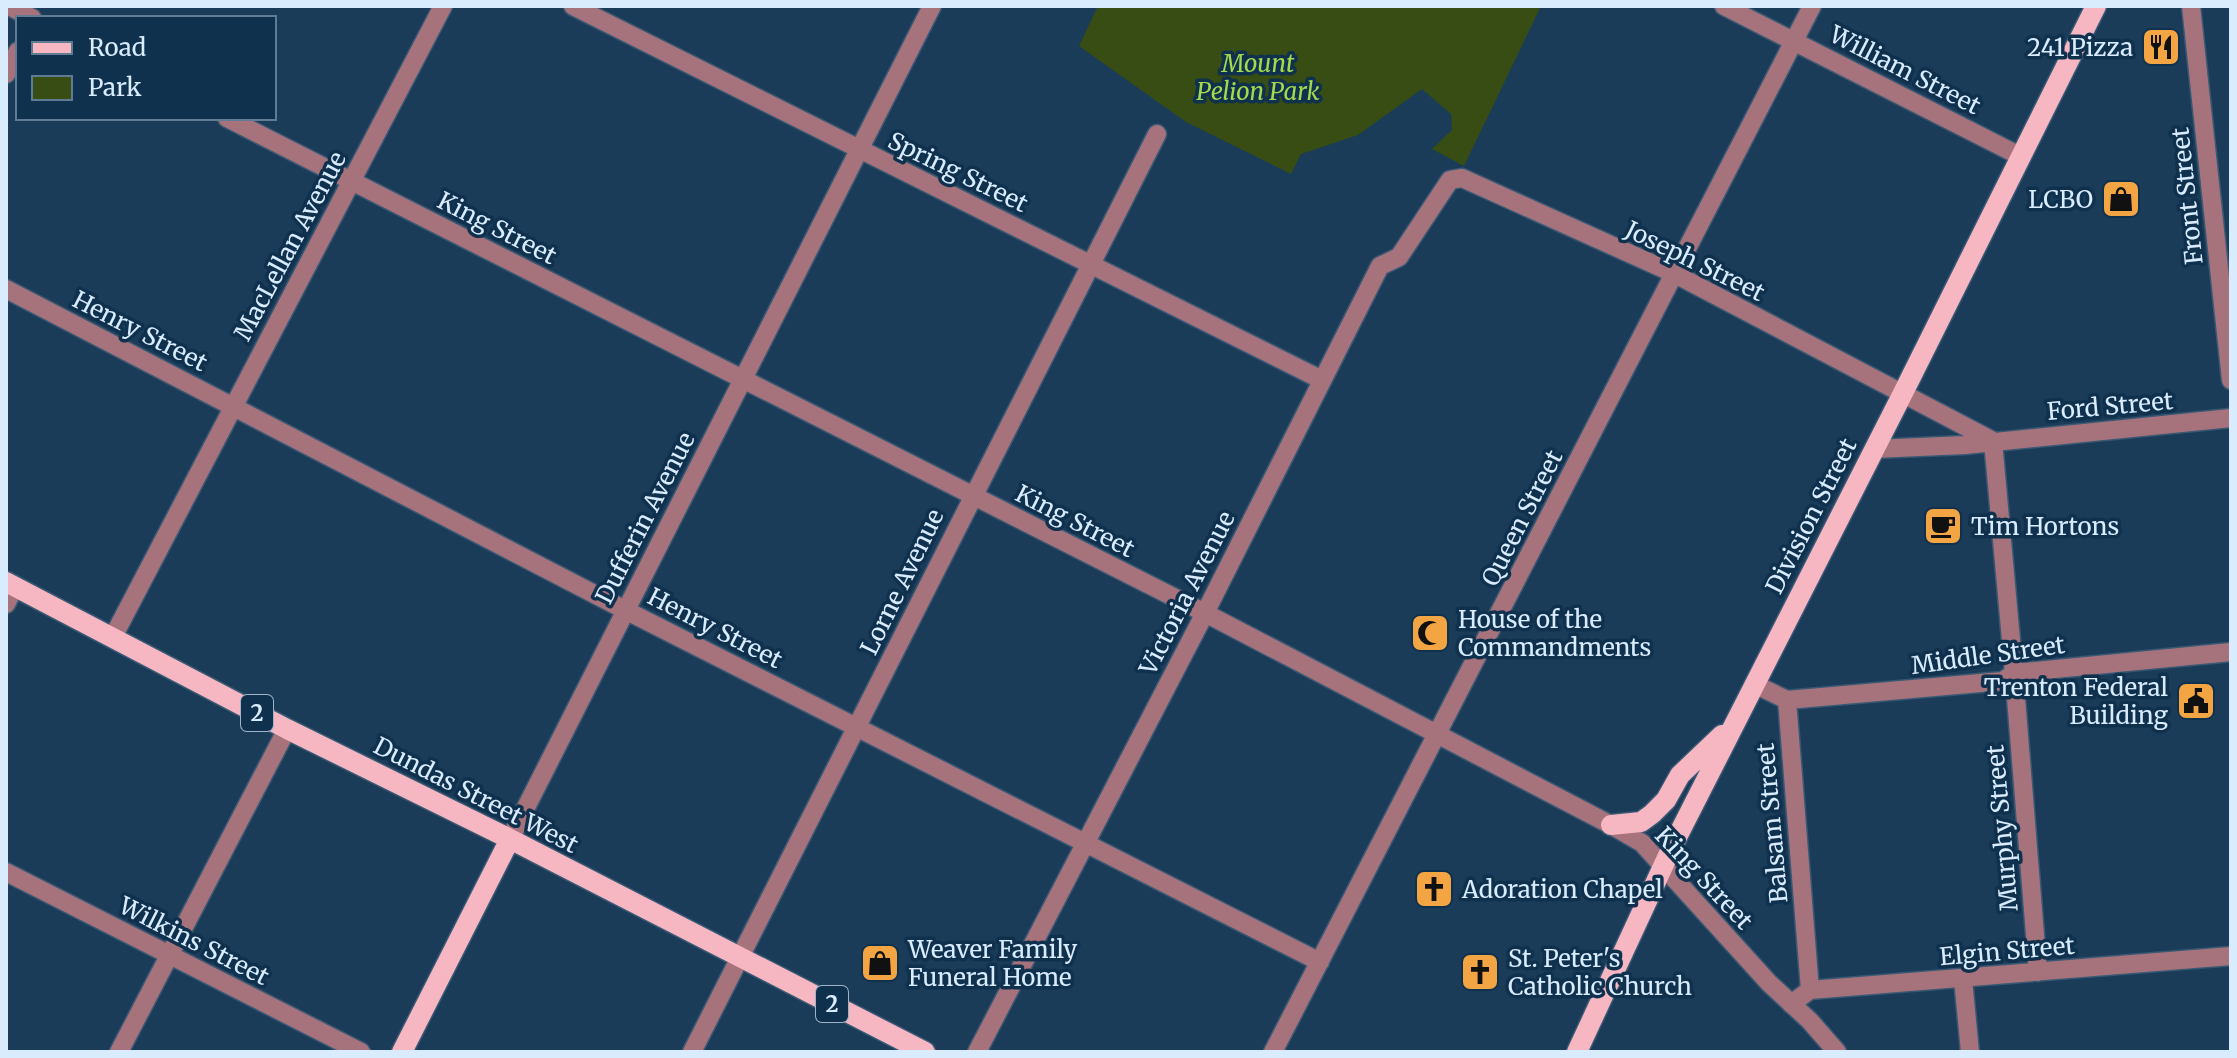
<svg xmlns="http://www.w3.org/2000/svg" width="2237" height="1058" viewBox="0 0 2237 1058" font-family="Merriweather,serif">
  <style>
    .green { fill: #374d13 }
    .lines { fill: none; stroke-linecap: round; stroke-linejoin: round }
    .minor-casing { stroke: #395873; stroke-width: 21 }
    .major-casing { stroke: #395873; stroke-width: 23 }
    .minor { stroke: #a6727b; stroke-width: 18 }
    .major { stroke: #f7b7c2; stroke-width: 20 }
    .labels { text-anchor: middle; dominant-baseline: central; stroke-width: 7; stroke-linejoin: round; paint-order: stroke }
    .shield { fill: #10314e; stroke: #9db4c9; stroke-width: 2 }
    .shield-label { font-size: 22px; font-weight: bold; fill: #d9ecfe }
    .poi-label { font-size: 24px; fill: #d9ecfe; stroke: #10314e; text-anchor: start }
    .park-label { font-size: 24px; font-style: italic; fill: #a4d94d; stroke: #10314e }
    .street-label { font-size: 24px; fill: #d9ecfe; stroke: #10314e }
  </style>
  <rect width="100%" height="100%" fill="#1b3c59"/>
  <path class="green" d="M1098 6H1541L1464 166 1432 149 1452 130 1451 114 1422 89 1358 135 1301 154 1291 174 1186 122 1079 46Z"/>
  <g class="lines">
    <defs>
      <path id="minor" d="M9 6 32 18
        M573 6 1322 380
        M1724 6 2020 156
        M2191 6 2231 380
        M6 74 18 51
        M227 118 1205 613 1611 825 1642 843 1769 983 1810 1021 1837 1052
        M6 289 627 611 1320 962
        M1993 441 2014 673 2038 972
        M1874 449 1965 445 2231 418
        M6 604 15 586
        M113 637 443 6
        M1754 684 1787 700 2003 681 2014 673 2231 652
        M1787 700 1810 990
        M510 839 932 6
        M6 872 361 1052
        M1963 979 1970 1052
        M1791 1004 1810 990 2231 956
        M119 1052 287 729
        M692 1052 1157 134
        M977 1052 1205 613 1380 266 1399 257 1450 180 1462 178 1673 273 1993 441
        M1273 1052 1812 6"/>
      <path id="major" d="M6 582 287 729 510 839 925 1052
        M1611 825 1641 822 1652 814 1666 800 1680 775 1722 735
        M402 1052 510 839
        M1577 1052 1672 847 1902 395 2096 6"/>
    </defs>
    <use href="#minor" class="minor-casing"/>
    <use href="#major" class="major-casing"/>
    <use href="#minor" class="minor"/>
    <use href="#major" class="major"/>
  </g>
  <defs>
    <symbol id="restaurant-square" viewBox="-11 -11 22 22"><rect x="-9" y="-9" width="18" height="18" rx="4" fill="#f3a443" stroke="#10314e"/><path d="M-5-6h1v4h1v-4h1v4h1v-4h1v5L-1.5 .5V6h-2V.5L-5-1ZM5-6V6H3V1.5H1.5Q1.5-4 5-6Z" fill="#111"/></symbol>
    <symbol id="shop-square" viewBox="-11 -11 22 22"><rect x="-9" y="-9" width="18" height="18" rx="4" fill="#f3a443" stroke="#10314e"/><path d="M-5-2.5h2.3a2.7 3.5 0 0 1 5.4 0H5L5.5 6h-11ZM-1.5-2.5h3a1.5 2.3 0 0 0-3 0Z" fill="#111"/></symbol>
    <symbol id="cafe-square" viewBox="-11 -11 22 22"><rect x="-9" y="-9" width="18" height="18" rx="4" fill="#f3a443" stroke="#10314e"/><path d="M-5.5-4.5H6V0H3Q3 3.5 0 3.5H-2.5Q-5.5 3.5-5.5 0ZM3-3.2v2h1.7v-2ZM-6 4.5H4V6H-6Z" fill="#111"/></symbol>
    <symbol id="mosque-square" viewBox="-11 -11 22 22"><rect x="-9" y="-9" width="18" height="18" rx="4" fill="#f3a443" stroke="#10314e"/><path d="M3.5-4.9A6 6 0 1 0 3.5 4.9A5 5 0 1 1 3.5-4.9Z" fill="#111"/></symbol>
    <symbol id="civic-square" viewBox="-11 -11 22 22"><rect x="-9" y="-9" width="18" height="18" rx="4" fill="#f3a443" stroke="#10314e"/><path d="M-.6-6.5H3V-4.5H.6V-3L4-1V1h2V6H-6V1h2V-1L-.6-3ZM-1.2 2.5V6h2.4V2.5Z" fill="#111"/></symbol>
    <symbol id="church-square" viewBox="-11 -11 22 22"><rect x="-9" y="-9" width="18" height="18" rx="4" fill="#f3a443" stroke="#10314e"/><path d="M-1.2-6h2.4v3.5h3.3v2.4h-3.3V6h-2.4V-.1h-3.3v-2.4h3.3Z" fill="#111"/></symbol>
  </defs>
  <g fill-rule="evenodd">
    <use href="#restaurant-square" x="2139" y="25" width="44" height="44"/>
    <use href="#shop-square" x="2099" y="177" width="44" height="44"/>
    <use href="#cafe-square" x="1921" y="504" width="44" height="44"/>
    <use href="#mosque-square" x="1408" y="611" width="44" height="44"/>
    <use href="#civic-square" x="2174" y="679" width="44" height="44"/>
    <use href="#church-square" x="1412" y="867" width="44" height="44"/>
    <use href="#shop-square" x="858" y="941" width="44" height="44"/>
    <use href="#church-square" x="1458" y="950" width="44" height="44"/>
  </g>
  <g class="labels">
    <g class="shield">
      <rect x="241" y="695" width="32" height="36" rx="6"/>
      <rect x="816" y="986" width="32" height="36" rx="6"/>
    </g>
    <g class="shield-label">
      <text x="257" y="713">2</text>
      <text x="832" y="1004">2</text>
    </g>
    <g class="poi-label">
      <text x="2133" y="47" text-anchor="end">241 Pizza</text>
      <text x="2093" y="199" text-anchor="end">LCBO</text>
      <text x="1971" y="526">Tim Hortons</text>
      <text x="1458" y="619">House of the<tspan x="1458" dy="28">Commandments</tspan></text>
      <text x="2168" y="687" text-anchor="end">Trenton Federal<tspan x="2168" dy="28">Building</tspan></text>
      <text x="1462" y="889">Adoration Chapel</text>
      <text x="908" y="949">Weaver Family<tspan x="908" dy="28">Funeral Home</tspan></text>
      <text x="1508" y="958">St. Peter's<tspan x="1508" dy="28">Catholic Church</tspan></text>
    </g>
    <g class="park-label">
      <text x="1258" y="63">Mount<tspan x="1258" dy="28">Pelion Park</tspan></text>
    </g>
    <g class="street-label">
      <text transform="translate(1905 70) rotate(27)">William Street</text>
      <text transform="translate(958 172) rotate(26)">Spring Street</text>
      <text transform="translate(2187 196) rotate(-96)">Front Street</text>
      <text transform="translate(497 228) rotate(27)">King Street</text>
      <text transform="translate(290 246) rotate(-62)">MacLellan Avenue</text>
      <text transform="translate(1695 261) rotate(26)">Joseph Street</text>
      <text transform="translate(140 331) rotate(27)">Henry Street</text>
      <text transform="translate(2110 406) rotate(-5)">Ford Street</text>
      <text transform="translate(1811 516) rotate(-63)">Division Street</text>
      <text transform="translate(645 518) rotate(-63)">Dufferin Avenue</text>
      <text transform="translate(1522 518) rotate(-63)">Queen Street</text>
      <text transform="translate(1075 521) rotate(27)">King Street</text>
      <text transform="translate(902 582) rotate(-64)">Lorne Avenue</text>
      <text transform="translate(1187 593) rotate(-63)">Victoria Avenue</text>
      <text transform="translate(715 628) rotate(27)">Henry Street</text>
      <text transform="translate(1988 655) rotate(-8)">Middle Street</text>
      <text transform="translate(476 795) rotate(27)">Dundas Street West</text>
      <text transform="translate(1772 823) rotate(-95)">Balsam Street</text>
      <text transform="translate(2002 828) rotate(-95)">Murphy Street</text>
      <text transform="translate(1704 878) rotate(47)">King Street</text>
      <text transform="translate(194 941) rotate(27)">Wilkins Street</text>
      <text transform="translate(2007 951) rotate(-5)">Elgin Street</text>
    </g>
  </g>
  <rect width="2237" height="1058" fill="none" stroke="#d9ecfe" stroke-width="16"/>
  <rect x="16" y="16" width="260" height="104" fill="#10314e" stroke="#607c94" stroke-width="2"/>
  <rect x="32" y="42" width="40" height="12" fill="#f7b7c2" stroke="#607c94" stroke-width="2"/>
  <text x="88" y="56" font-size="24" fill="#d9ecfe">Road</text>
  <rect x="32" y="76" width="40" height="24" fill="#374d13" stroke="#607c94" stroke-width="2"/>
  <text x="88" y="96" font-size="24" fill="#d9ecfe">Park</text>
</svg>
